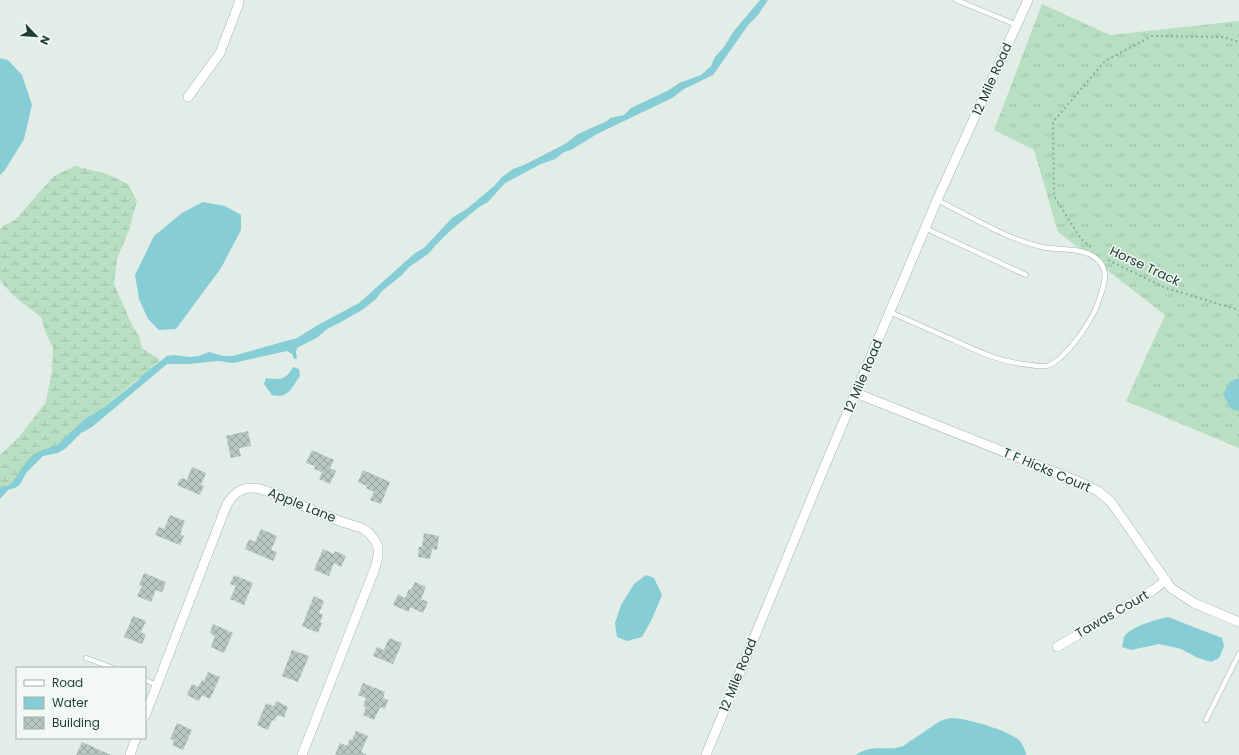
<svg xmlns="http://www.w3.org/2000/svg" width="1239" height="755" viewBox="0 0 1239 755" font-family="Poppins,sans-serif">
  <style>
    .grass { fill: url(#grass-tufts) }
    .wetland { fill: url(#wetland-marsh) }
    .water { fill: #86cdd5 }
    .building { fill: url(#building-cross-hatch) }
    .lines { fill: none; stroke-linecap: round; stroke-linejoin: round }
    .lane-casing { stroke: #a4b5ae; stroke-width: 5.5 }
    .street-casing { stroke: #a4b5ae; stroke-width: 10 }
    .path { stroke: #80b2a0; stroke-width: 2; stroke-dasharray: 2 3; stroke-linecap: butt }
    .lane { stroke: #fff; stroke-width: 4.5 }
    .street { stroke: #fff; stroke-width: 9 }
    .labels { text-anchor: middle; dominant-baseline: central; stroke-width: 3; stroke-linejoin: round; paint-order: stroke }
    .street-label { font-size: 13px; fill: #213f35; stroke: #f2f9f5 }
  </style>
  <defs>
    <pattern id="grass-tufts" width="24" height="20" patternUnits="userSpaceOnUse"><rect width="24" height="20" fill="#b9dfc2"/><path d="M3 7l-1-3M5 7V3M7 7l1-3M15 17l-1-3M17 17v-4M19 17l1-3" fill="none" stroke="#9fc0a7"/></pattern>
    <pattern id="wetland-marsh" width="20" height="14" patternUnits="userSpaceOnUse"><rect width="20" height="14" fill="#b9dfc2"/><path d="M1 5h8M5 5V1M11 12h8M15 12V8" fill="none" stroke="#9fc0a7"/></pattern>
    <pattern id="building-cross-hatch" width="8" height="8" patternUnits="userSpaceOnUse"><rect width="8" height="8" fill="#b7c8c0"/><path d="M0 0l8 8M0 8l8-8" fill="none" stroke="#94a49d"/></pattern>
  </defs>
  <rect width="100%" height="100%" fill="#e2ede7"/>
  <path class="grass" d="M1042 4 1110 35 1239 21V448L1126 401 1165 315 1058 232 1034 150 994 130Z"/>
  <path class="wetland" d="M75 166 107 174 128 184 137 201 129 230 117 259 114 284 132 325 139 336 142 348 160 360 106 406 85 419 57 445 45 449 27 461 13 481 9 485 0 487V455L19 437 46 402 52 371 53 348 45 331 41 317C27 306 10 295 0 280V229L3 226 15 220 54 176Z"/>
  <path class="water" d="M760 0H768L758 15 749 24 713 75 684 89 672 98 597 134 571 150 564 152 555 159 541 164 505 183 488 202 479 207 451 230 436 245 428 254 409 267 402 275 382 291 376 299 362 310 339 323 327 329 318 337 297 348 296 352 297 359H294L292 354 287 351 233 363 218 361 188 364H167L92 427 81 433 66 448 58 453 43 456 26 473 21 483 17 487 8 490 0 499V487L9 485 13 481 27 461 34 454 45 449 57 445 85 419 106 406 137 381 141 376 167 356 174 355 190 357 199 356 209 352 223 356H233L297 338 318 325 359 303 415 253 424 248 452 218 468 208 494 186 502 177 513 169 524 165 565 144 578 134 607 121 610 118 624 115 631 108 669 90 679 83 701 75 711 66 715 57 724 47 733 32Z
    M0 58 8 60 22 75 32 105 24 139 5 170 0 175Z
    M203 202 225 206 241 215V230L221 268 176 329 159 330 148 319 139 299 135 275 154 236 182 213Z
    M293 367 299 369 300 376C291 388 289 399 272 395L264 384 266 378C280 380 286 380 293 367Z
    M1239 378V411L1231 409 1223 394 1231 381Z
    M646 575 654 578 662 595 652 619 642 637 627 641 617 637 615 623 621 605 634 584Z
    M1168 617 1222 638 1224 646 1219 658 1211 662 1198 658 1181 649 1159 644 1131 650 1122 647C1123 644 1123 640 1124 637 1131 626 1156 620 1168 617Z
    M950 718C964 717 1006 730 1018 739 1022 743 1025 749 1026 755H856C872 743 887 752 903 746L940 721Z"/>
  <path class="building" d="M248 431 251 446 239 448 241 456 231 458 226 436Z
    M312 450 334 460 330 468 336 471 330 484 319 479 322 472 314 469 315 466 306 463Z
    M192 467 206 473 201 485 204 486 200 495 177 485 181 478 187 480Z
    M363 470 390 482 381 504 370 500 374 492 366 488 367 486 358 482Z
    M170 515 185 521 180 534 184 536 180 545 155 535 159 527 164 529Z
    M261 529 277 536 271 550 277 552 273 561 245 549 249 539 255 542Z
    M424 533 439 536 437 550 432 549 430 559 418 557 419 547H422Z
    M323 549 334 554 335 551 346 556 341 567 334 563 329 576 314 570Z
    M144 573 166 582 162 592 156 590 151 602 137 596 142 586 139 585Z
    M234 575 253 583 244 605 230 599 236 586 230 584Z
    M415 582 426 587 421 599 428 602 423 613 410 607 409 612 393 605 398 594 405 598 409 589 411 590Z
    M314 596 324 601 319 613 323 615 320 622 322 623 318 633 302 626Z
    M133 616 146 621 141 632 146 635 142 644 124 637Z
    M213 624 233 633 224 653 211 647 215 636 210 633Z
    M389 638 402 643 393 664 373 656 377 647 384 650Z
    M292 650 309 656 298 682 282 676Z
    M208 672 220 677 210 699 202 695 199 701 187 695 192 684 198 687 202 680 204 681Z
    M363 683 385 692 383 698 388 700 385 709 380 707 374 720 363 715 366 707 363 706 366 698 358 695Z
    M276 701 288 707 284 717 277 715 274 721 272 720 268 730 257 725 266 703 274 706Z
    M177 723 192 730 183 750 172 745 174 740 170 739Z
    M356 731 368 736 361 752 367 755H335L340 743 347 746 350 739 352 740Z
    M82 742 111 755H76Z"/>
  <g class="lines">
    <defs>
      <path id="lane" d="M956 0 1017 25
        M925 228 1026 275
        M890 312C910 321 930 330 951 339 977 351 1002 363 1031 365 1036 366 1041 367 1046 366 1063 363 1090 323 1096 308 1101 293 1112 273 1098 260 1083 246 1060 251 1042 247 1006 239 970 216 937 200
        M86 658 113 668
        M145 680 157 685
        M1206 720 1239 654"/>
      <path id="street" d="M188 97 220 53 239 3V0
        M856 393 1082 483 1098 491 1111 502 1171 588 1194 603 1239 622
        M1057 647 1152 591 1166 580
        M145 716 227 504C236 490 245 486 261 489L342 522 362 528 369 533 376 542 378 548V556L375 568 302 755
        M130 755 136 738
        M706 755 821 475 937 200 1028 0"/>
    </defs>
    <use href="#lane" class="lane-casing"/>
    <use href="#street" class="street-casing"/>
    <path class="path" d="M1091 247 1081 239 1054 196 1053 122 1105 61 1152 36 1223 37 1239 42
      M1108 260 1166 288 1239 310"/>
    <use href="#lane" class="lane"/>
    <use href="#street" class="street"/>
  </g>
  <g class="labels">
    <g class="street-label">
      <text transform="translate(992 79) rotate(-66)">12 Mile Road</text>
      <text transform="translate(1145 266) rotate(25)">Horse Track</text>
      <text transform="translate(863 376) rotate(-67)">12 Mile Road</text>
      <text transform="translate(1047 470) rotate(23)">T F Hicks Court</text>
      <text transform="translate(302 505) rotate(22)">Apple Lane</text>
      <text transform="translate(1112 614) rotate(-30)">Tawas Court</text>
      <text transform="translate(738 675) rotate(-68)">12 Mile Road</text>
    </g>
  </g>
  <rect x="16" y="667" width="130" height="72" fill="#f2f9f5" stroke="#9eafa8"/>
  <rect x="24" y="680" width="20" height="6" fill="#ffffff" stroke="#9eafa8"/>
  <text x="52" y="687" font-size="12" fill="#213f35">Road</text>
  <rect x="24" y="697" width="20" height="12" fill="#86cdd5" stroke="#9eafa8"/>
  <text x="52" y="707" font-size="12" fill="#213f35">Water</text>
  <rect x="24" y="717" width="20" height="12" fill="url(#building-cross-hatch)" stroke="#9eafa8"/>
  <text x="52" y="727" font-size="12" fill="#213f35">Building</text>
  <g transform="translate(36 36) rotate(115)" stroke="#f2f9f5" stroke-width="3" paint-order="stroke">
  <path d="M0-3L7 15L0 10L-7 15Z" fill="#213f35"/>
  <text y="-6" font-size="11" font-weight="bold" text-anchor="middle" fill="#213f35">N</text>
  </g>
</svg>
